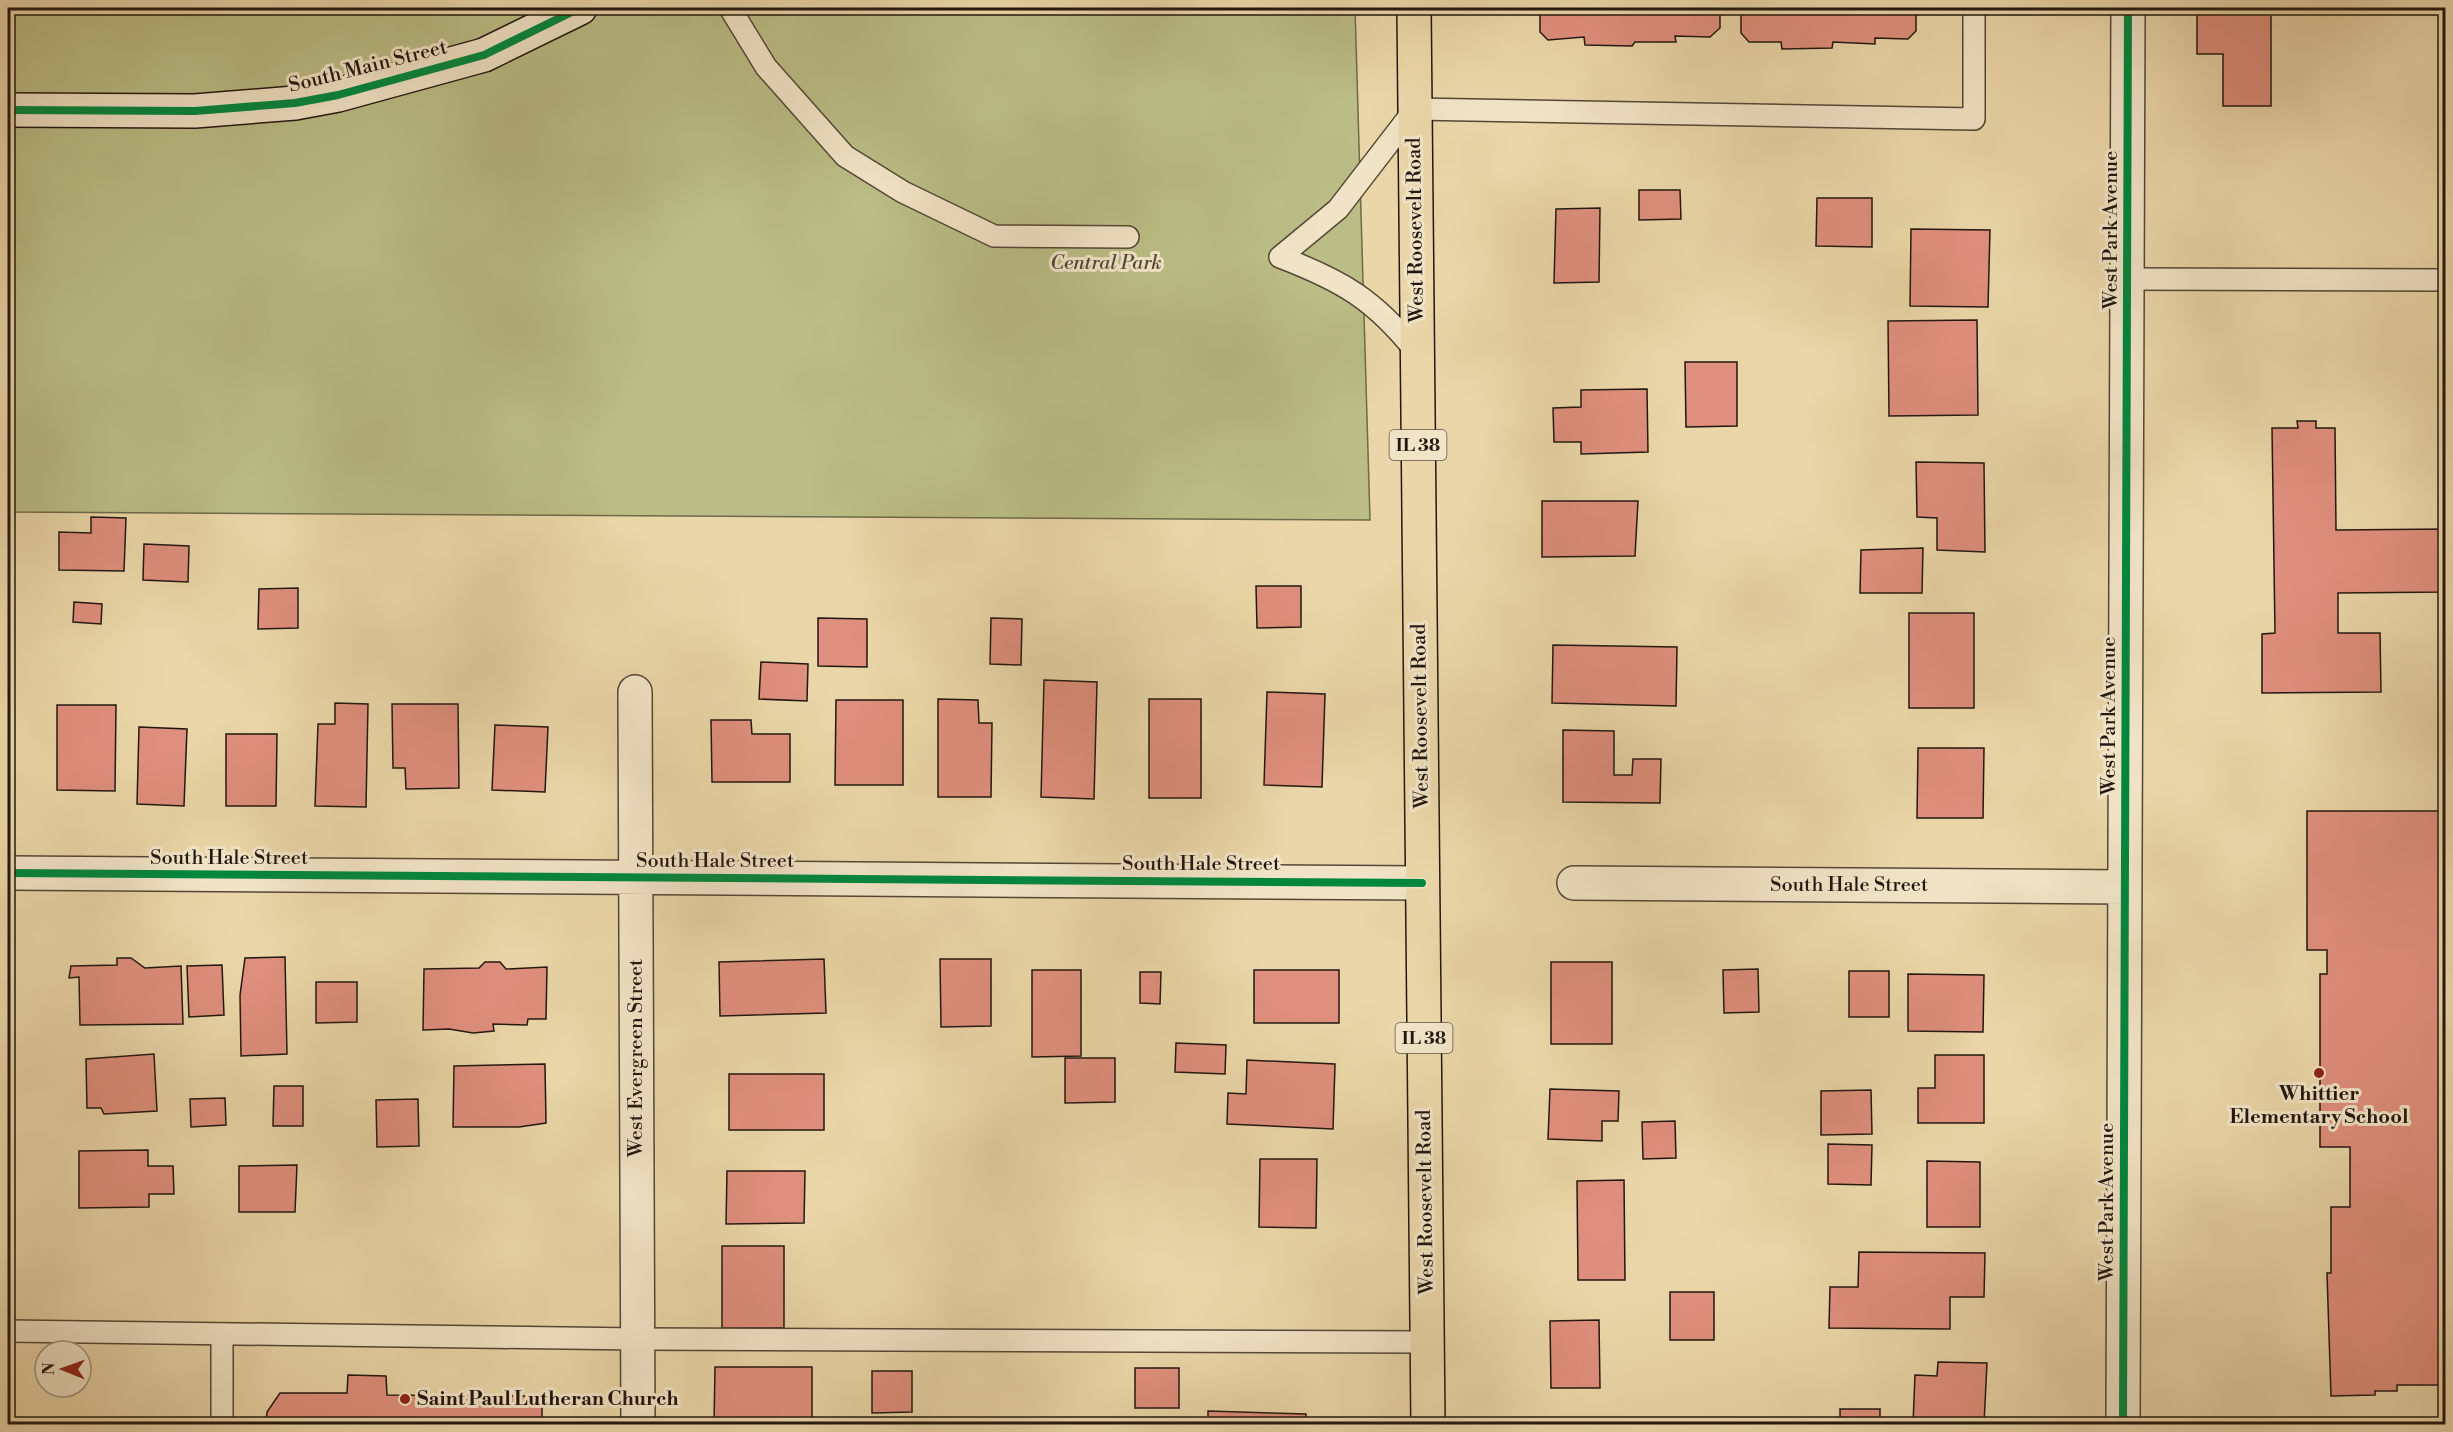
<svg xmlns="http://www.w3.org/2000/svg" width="2453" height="1432" viewBox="0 0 2453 1432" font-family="'Libre Bodoni',serif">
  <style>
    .green { fill: #babd85; stroke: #6e6a4b; stroke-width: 1.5 }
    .building { fill: #df8f7d; stroke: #221711; stroke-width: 1.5 }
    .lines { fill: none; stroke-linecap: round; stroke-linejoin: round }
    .lane-casing { stroke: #544737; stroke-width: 24 }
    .street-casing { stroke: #544737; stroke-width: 36 }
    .secondary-casing { stroke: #221711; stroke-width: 36 }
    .primary-casing { stroke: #221711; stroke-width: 36 }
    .lane { stroke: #f1e4c6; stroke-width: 21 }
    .street { stroke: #f1e4c6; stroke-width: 33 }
    .secondary { stroke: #f1e4c6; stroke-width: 33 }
    .primary { stroke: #ead6a8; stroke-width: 33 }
    .cycleway-casing { stroke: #f1e4c6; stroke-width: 11 }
    .cycleway { stroke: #00873e; stroke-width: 8 }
    .poi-dot { fill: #8f2418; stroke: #f1e4c6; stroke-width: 2 }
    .labels { text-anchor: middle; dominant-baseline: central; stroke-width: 6; stroke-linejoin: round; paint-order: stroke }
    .shield { fill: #f1e4c6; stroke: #605447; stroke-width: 1.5 }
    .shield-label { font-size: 18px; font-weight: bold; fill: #221711 }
    .street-label { font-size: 20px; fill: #221711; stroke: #f1e4c6 }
    .park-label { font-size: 20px; font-style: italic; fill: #504934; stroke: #f1e4c6 }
    .poi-label { font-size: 20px; font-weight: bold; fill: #221711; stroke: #f1e4c6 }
  </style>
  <rect width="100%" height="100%" fill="#ead6a8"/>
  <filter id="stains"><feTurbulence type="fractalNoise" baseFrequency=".00333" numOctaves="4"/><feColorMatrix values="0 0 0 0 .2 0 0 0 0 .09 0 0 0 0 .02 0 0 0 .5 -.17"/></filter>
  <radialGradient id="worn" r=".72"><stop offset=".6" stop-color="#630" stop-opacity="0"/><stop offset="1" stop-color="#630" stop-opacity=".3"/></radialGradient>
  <path class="green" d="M8 8H1355L1370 520 8 512Z"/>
  <path class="building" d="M1540 8H1720V28L1710 37 1675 36 1676 42H1635L1632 46 1585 45 1584 37 1548 40 1540 32Z
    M1741 8H1916V31L1908 39 1875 38V44L1833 42 1832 48 1782 49 1781 42H1749L1741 33Z
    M2197 8H2271V106H2223V54H2197Z
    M1639 190H1680L1681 219 1639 220Z
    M1817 198H1872V247L1816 246Z
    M1600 208 1599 282 1554 283 1556 209Z
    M1911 229 1990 230 1988 307 1910 306Z
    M1977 320 1978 415 1889 416 1888 321Z
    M1685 362H1737V426L1686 427Z
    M1647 389 1648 452 1581 454V442H1554L1553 408 1581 407V390Z
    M2297 421H2316V428H2335L2336 530 2446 529V592L2338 593V633H2380L2381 692 2262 693V634L2275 633 2272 428H2298Z
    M1916 462 1984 463 1985 552 1937 550V518L1917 517Z
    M1542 501H1638L1635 556 1542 557Z
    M91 517 126 518 124 571 59 570V532L91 533Z
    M144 544 189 546 188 582 143 580Z
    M1923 548 1922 593H1860L1861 550Z
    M1256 586H1301V627L1257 628Z
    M298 588V628L258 629 259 589Z
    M74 602 102 604 101 624 73 622Z
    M1909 613H1974V708H1909Z
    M818 618 867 619V667L818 666Z
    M991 618 1022 619 1021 665 990 664Z
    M1553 645 1677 647 1676 706 1552 703Z
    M761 662 808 664 807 701 759 699Z
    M1044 680 1097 682 1094 799 1041 797Z
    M1267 692 1325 694 1322 787 1264 785Z
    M938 699 978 700 979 723H992L991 797H938Z
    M1149 699H1201V798H1149Z
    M836 700H903V785H835Z
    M335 703 368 704 366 807 315 806 318 724H335Z
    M392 704H458L459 788 406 789 405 768H393Z
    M57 705H116L115 791 57 790Z
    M711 720H751L752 734H790V782H712Z
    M495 725 548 727 545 792 492 790Z
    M139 727 187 729 184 806 137 804Z
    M1563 730 1614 731V775H1632L1633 759H1661L1660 803 1563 802Z
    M226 734H277L276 806H226Z
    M1918 748H1984L1983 818H1917Z
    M2307 811H2446V1385H2397V1391H2375V1395L2331 1396 2327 1273H2331V1207H2350V1147H2320V974H2327V950H2307Z
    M285 957 287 1054 241 1056 240 995 245 958Z
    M117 958H131L145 968 181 966 183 1024 80 1025 79 977 69 978 71 966 117 965Z
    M824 959 826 1013 720 1016 719 962Z
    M940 959H991V1026L941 1027Z
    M485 962H500L506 969 547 967 546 1019H528L527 1025 493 1024 494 1031 473 1033 449 1029 423 1030 424 969 479 968Z
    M1551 962H1612V1044H1551Z
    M222 965 224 1015 189 1017 187 966Z
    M1758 969 1759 1012 1724 1013 1723 970Z
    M1032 970H1081V1056L1032 1057Z
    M1254 970H1339V1023H1254Z
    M1849 971H1889V1017H1849Z
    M1140 972H1161L1160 1004 1140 1003Z
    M1908 974 1984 975 1983 1032 1908 1031Z
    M316 982H357V1022L316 1023Z
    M1176 1043 1226 1045 1225 1074 1175 1072Z
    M154 1054 157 1111 104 1114 101 1108H87L86 1059Z
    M1935 1055H1984V1123H1918V1088H1935Z
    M1065 1058H1115V1102L1065 1103Z
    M1247 1060 1335 1064 1333 1129 1227 1124 1228 1093 1246 1094Z
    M545 1064 546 1123 519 1127H453L454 1066Z
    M729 1074H824V1130H729Z
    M274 1086H303V1126H273Z
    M1550 1089 1619 1091 1618 1121H1602V1141L1548 1139Z
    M1871 1090 1872 1134 1821 1135V1091Z
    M225 1098 226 1125 191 1127 190 1099Z
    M418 1099 419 1146 377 1147 376 1100Z
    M1675 1121 1676 1158 1643 1159 1642 1122Z
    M1828 1144 1872 1145 1871 1185 1828 1184Z
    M148 1150V1166H173L174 1194H149V1207L79 1208V1151Z
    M1260 1159H1317L1316 1228 1259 1227Z
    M1927 1161 1980 1162V1227H1927Z
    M297 1165 295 1212H239V1166Z
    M727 1171H805L804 1223 726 1224Z
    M1624 1180 1625 1280H1578L1577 1181Z
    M722 1246H784V1328H722Z
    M1859 1252 1985 1253 1984 1297H1950V1329L1829 1328 1830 1287H1858Z
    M1670 1292H1714V1340H1670Z
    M1599 1320 1600 1388H1551L1550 1321Z
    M1938 1362 1987 1363 1984 1424H1913L1915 1375 1937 1376Z
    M715 1367H812V1424H714Z
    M1135 1368H1179V1408H1135Z
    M872 1371H912V1412L872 1413Z
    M348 1375 386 1376 387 1395 524 1396 542 1402V1424H266L267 1412 280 1393H347Z
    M1840 1409H1880V1424H1840Z
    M1208 1411 1306 1414V1424H1208Z"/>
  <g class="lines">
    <defs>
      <path id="lane" d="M730 8 766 67 845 156 903 192 994 236 1128 237
        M1280 257 1338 209 1415 109 1974 119V8
        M1280 257C1343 281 1375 300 1417 353
        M2127 279 2446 280
        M8 1331 638 1339 1427 1342
        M222 1424V1334"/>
      <path id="street" d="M635 692 638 1424
        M8 873 1422 883
        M1574 883 2125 887
        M2123 1424 2128 8"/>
      <path id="secondary" d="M8 110 195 111 295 103 338 95 484 55 580 8"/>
      <path id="primary" d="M1414 8 1428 1424"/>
    </defs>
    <use href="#lane" class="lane-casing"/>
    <use href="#street" class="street-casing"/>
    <use href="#secondary" class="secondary-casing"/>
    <use href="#primary" class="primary-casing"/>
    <use href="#lane" class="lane"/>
    <use href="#street" class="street"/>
    <use href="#secondary" class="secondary"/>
    <use href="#primary" class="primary"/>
    <defs>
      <path id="cycleway" d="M8 110 195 111 295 103 338 95 484 55 580 8
        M8 873 1422 883
        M2123 1424 2128 8"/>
    </defs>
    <use href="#cycleway" class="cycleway-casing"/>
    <use href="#cycleway" class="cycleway"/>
  </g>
  <g class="poi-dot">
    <circle cx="2319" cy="1073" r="6"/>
    <circle cx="405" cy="1399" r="6"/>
  </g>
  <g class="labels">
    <g class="shield">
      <rect x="1389.5" y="430" width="57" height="30" rx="4.5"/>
      <rect x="1395.5" y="1023" width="57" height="30" rx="4.5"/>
    </g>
    <g class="shield-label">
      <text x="1418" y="445">IL 38</text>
      <text x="1424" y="1038">IL 38</text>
    </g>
    <g class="street-label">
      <text transform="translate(368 67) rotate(-14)">South Main Street</text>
      <text transform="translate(1416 230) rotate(-91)">West Roosevelt Road</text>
      <text transform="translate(2111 230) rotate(-90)">West Park Avenue</text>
      <text transform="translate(1421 716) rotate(-91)">West Roosevelt Road</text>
      <text transform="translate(2109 716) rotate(-90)">West Park Avenue</text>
      <text x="229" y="858">South Hale Street</text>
      <text x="715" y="861">South Hale Street</text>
      <text x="1201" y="864">South Hale Street</text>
      <text x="1849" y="885">South Hale Street</text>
      <text transform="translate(636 1058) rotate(-90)">West Evergreen Street</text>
      <text transform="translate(1426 1202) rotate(-91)">West Roosevelt Road</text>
      <text transform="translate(2107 1202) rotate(-90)">West Park Avenue</text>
    </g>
    <g class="park-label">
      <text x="1106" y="263">Central Park</text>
    </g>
    <g class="poi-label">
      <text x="2319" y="1094">Whittier<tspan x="2319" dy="23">Elementary School</tspan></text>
      <text x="417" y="1399" text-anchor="start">Saint Paul Lutheran Church</text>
    </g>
  </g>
  <rect width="2453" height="1432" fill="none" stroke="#ead6a8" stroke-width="30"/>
  <rect x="9" y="9" width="2435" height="1414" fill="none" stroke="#221711" stroke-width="3"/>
  <rect x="15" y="15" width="2423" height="1402" fill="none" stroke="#221711" stroke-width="1.5"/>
  <g transform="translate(63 1369) rotate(271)"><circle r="28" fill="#f1e4c6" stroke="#9e927e" stroke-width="1.5"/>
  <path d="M0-4.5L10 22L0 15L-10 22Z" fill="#8f2418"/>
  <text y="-9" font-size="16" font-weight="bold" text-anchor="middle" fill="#221711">N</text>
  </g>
  <rect width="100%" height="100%" filter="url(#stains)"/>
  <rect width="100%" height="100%" fill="url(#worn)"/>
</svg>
